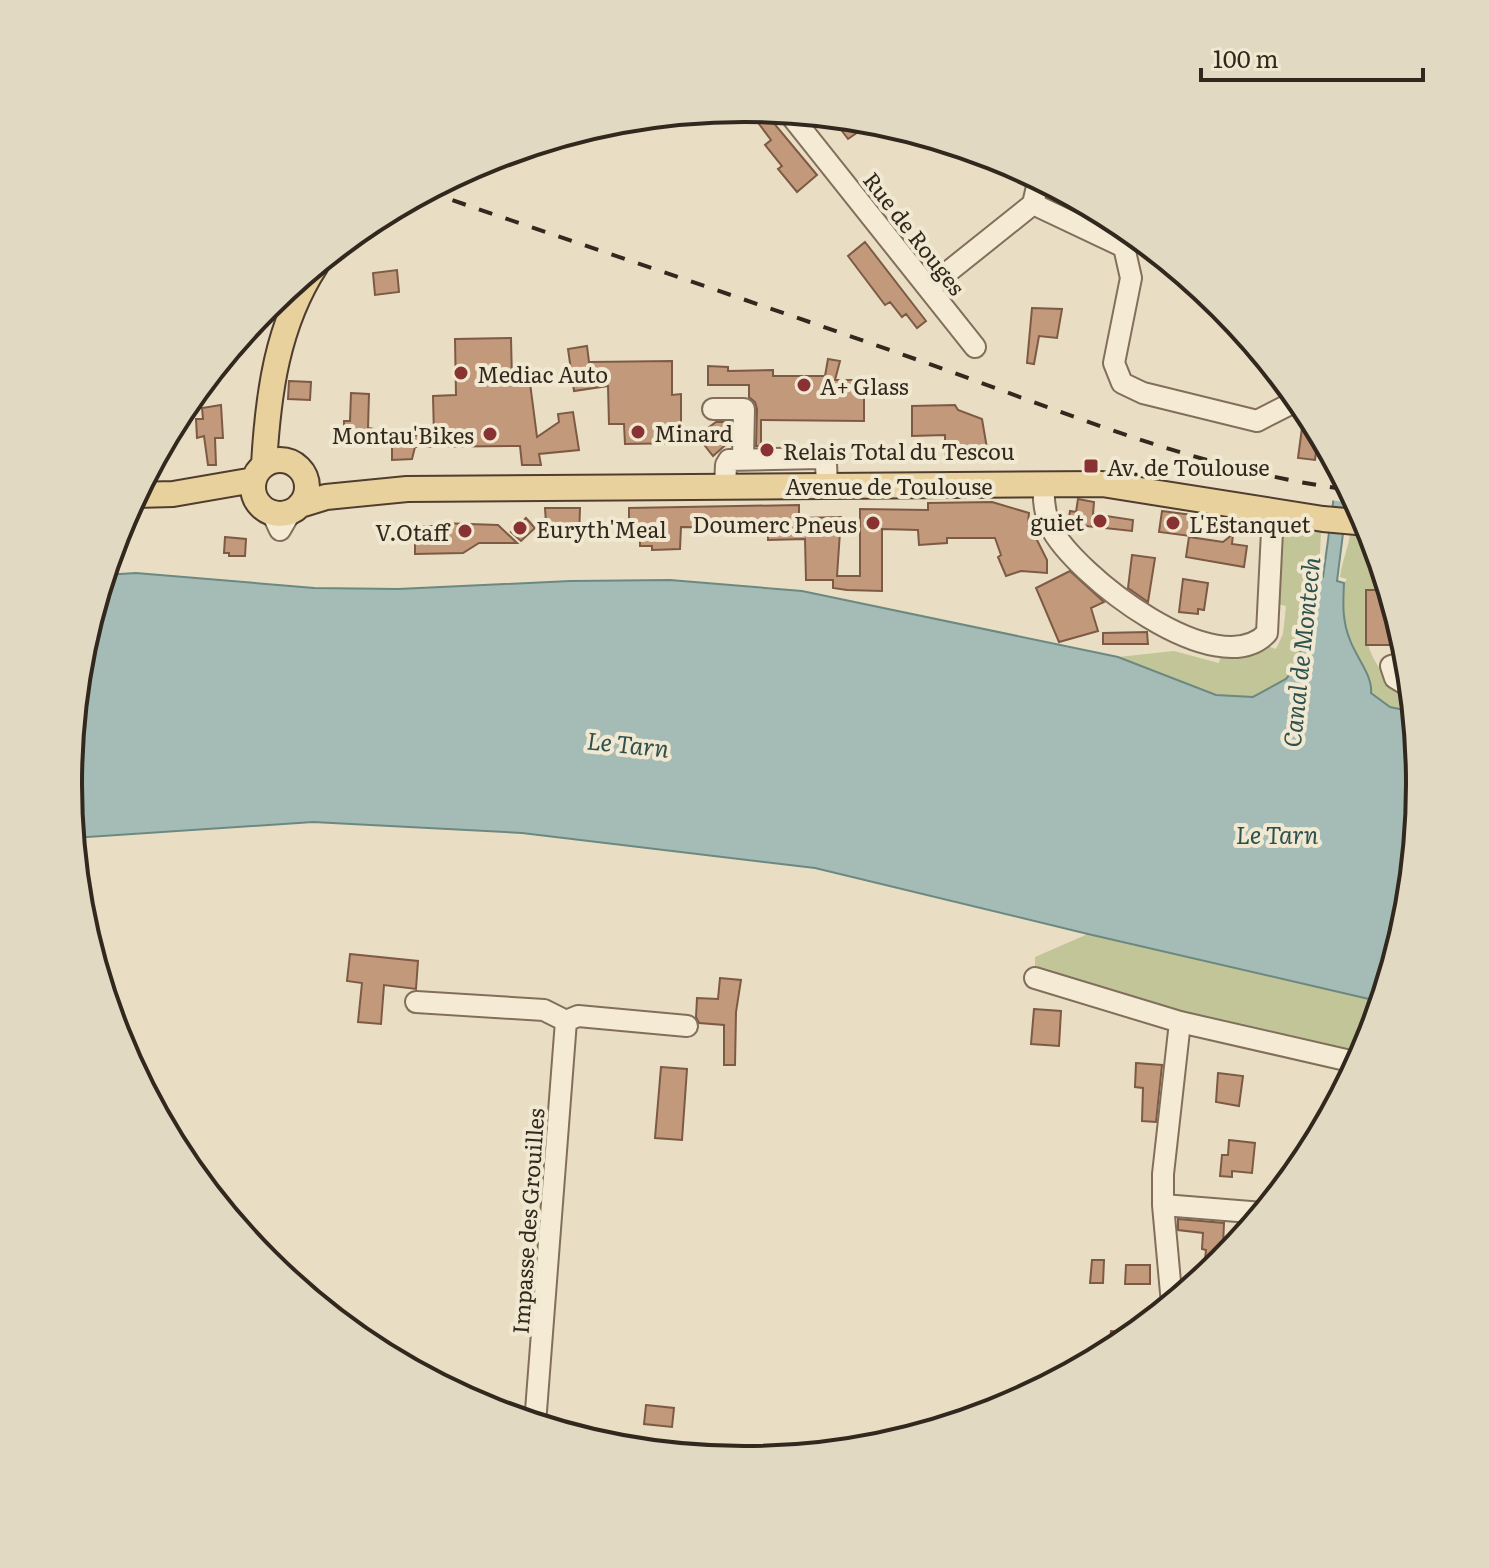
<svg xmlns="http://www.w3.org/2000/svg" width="1489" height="1568" viewBox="0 0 1489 1568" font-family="Literata,serif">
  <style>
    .green { fill: #c1c598 }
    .water { fill: #a4bcb5; stroke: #6c8981; stroke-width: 2 }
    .pier { fill: #e9ddc3 }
    .building { fill: #c3997c; stroke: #7d5a44; stroke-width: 2 }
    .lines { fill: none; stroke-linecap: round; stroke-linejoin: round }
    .minor-casing { stroke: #816f5b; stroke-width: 24 }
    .major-casing { stroke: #4f3e2f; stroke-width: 28 }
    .minor { stroke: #f5ebd5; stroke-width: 20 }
    .major { stroke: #e9d19e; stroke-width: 24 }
    .rail { stroke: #32281e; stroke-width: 4; stroke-dasharray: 14 14; stroke-linecap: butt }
    .poi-dot { fill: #893233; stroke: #f1e8d1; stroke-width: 3 }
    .labels { text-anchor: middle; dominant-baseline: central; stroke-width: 8; stroke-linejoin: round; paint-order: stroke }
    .street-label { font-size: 22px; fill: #32281e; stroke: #f1e8d1 }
    .poi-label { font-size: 22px; fill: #32281e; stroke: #f1e8d1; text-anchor: start }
    .water-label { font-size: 24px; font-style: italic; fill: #2f514e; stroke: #f1e8d1 }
    .rim { fill: none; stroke: #32281e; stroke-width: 4 }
  </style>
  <rect width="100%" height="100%" fill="#e9ddc3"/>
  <path class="green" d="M1279 527 1321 531 1319 574H1310L1299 663 1286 679 1253 697 1216 695 1118 657 1174 651 1219 663 1221 654 1245 656 1267 646 1276 649 1283 634 1286 606 1274 603Z
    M1350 534H1372L1389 590 1366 591C1366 637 1361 645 1390 683L1401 673 1410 674 1414 712 1390 707 1371 693C1373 676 1356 657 1350 640 1342 621 1343 603 1344 583L1347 579 1340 577C1342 561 1348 549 1350 534Z
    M1390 594 1407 649 1391 645Z
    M1088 934 1382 1002 1369 1043 1359 1063 1035 978V957Z"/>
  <path class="water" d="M1338 466 1349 486 1337 581 1344 583C1343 603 1342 621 1350 640 1356 657 1373 676 1371 693L1390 707 1414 712 1421 784 1408 916 1382 1002 1088 934 815 868 522 833 313 822 73 838 68 784 81 652 104 575 136 573 314 588 398 589 570 581 670 580 802 591 1118 657 1216 695 1253 697 1286 679 1299 663 1311 576 1323 577Z"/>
  <path class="pier" d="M1334 467H1339L1352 492 1351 503 1330 500Z"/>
  <path class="building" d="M745 108 762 109 817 175 797 192 778 169 782 166 765 145 771 140 753 116 743 123 732 109Z
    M843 117 847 118 858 132 848 139 836 123Z
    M865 242 926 321 917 328 906 314 902 317 890 302 885 305 848 256Z
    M397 270 399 292 375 295 373 273Z
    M1032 308 1062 309 1057 338 1039 336 1034 364 1027 363Z
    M511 338 512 382 530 383 537 437 559 422 558 414 573 412 579 450 539 454 541 465H522L520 446 415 447 412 459 392 460V436L434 435 433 396 456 395 455 339Z
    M587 346 589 362 672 361V395L681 394V443L625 444 624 424H609L608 386 574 391 568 349Z
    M828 359 840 361 835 380H864V421L761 420V446H756L757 409 755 402 749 397V385H708V366L728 367V371L773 370V376H825Z
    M289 381 311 382 310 400 288 399Z
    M351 393 369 394 368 428 375 429V442L344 440V421H350Z
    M221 405 223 438H215L216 465H208L204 436 197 438 196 419H203L202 408Z
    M955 405 958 410 982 419 989 460 945 461V435L912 436V406Z
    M716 422H731L730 441 713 456 702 442 710 436 708 428Z
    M1302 428 1319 431 1315 460 1298 458Z
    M1078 499 1094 502 1093 514 1133 520 1132 531 1068 524 1070 511 1076 512Z
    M992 502 1029 513 1028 522 1047 560V573L1021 571 1006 576 998 557 1001 555 995 538H947V543L919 545 918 530 882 529V591L847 590 833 588V580H806L805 539 768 540V528L681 527 680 549 652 550V546H640V532L629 530V508L799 505V518L841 517 837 576H860V509L928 510V503Z
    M545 508H580L579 537H547Z
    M1162 511 1193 515 1190 536 1159 532Z
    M526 518 535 528 521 541 511 532Z
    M440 523 498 525 517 543H479L463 553 415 554V534L424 526H440Z
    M1233 534 1232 544 1247 546 1244 567 1186 557 1189 537 1223 542Z
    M225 537 246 539 245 556H229V553H224Z
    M1132 555 1155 558 1148 602 1128 588Z
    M1070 571 1104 602 1091 608 1098 631 1059 642 1036 588Z
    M1183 579 1208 583 1204 610 1198 609V614L1179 612Z
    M1366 590H1389L1391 645H1366Z
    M1147 632 1148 644H1103V633Z
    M350 954 418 961 416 989 384 985 381 1024 358 1022 362 983 347 981Z
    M720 978 741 980 736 1012 735 1065H724V1025L699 1023 696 1017 697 998 718 999Z
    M1034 1009 1061 1011 1059 1046 1031 1044Z
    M1136 1063 1162 1065 1156 1122 1142 1121 1143 1088 1135 1087Z
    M661 1067 687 1069 682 1140 655 1138Z
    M1218 1073 1243 1076 1239 1106 1216 1102Z
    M1229 1140 1255 1143 1252 1173 1232 1171V1177L1220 1176 1222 1155H1228Z
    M1178 1219 1224 1223 1223 1246 1225 1251 1231 1252 1203 1278 1206 1250 1202 1249 1203 1233 1178 1230Z
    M1092 1260H1104L1103 1283H1090Z
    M1126 1265H1150V1284H1125Z
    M1111 1331 1137 1333 1109 1352Z
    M646 1405 674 1408 672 1427 644 1424Z"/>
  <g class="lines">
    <defs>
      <path id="minor" d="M788 112 975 347
        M1033 204 1124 247 1131 278 1114 363 1122 383 1143 393 1257 421 1300 399
        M928 288 1033 204 1039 178
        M713 409H744L743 458
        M1044 484C1043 499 1044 512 1050 526 1074 575 1218 686 1267 633L1273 511
        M725 486 726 465 729 460 820 458 826 464 827 485
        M272 513 280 530 291 511
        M1409 664 1401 663 1391 666 1395 678 1412 688
        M1035 978 1180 1022 1359 1063
        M416 1002 544 1010 566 1021
        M566 1021 578 1016 687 1026
        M1163 1205 1263 1213
        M1172 1304 1163 1205V1174L1180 1022
        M535 1424 566 1021"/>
      <path id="major" d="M253 487a27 27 0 1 1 54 0a27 27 0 1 1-54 0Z
        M264 465C268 394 277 325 316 265
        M136 495 173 494 254 480
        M300 505 326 497 407 489 1102 484 1323 519 1368 523"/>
    </defs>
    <use href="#minor" class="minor-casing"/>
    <use href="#major" class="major-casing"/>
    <use href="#minor" class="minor"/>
    <use href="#major" class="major"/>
    <path class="rail" d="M426 191C590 248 755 302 918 360 1060 410 1200 471 1351 490"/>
  </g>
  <g class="poi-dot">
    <circle cx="461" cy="373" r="8"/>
    <circle cx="804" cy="385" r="8"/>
    <circle cx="638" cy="432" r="8"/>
    <circle cx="490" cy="434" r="8"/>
    <circle cx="767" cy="450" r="8"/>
    <rect x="1083" y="458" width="16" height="16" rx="4"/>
    <circle cx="1100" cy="521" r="8"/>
    <circle cx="873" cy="523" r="8"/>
    <circle cx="1173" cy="523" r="8"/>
    <circle cx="520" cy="528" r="8"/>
    <circle cx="465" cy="531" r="8"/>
  </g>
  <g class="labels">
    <g class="street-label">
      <text transform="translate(915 233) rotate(52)">Rue de Rouges</text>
      <text x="889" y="485">Avenue de Toulouse</text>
      <text transform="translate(527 1221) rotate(-86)">Impasse des Grouilles</text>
    </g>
    <g class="poi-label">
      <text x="477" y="373">Mediac Auto</text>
      <text x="820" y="385">A+ Glass</text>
      <text x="654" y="432">Minard</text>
      <text x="474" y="434" text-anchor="end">Montau'Bikes</text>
      <text x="783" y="450">Relais Total du Tescou</text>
      <text x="1107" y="466">Av. de Toulouse</text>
      <text x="1084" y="521" text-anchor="end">guiet</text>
      <text x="857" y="523" text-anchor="end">Doumerc Pneus</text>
      <text x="1189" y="523">L'Estanquet</text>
      <text x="536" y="528">Euryth'Meal</text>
      <text x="449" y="531" text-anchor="end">V.Otaff</text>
    </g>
    <g class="water-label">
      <text transform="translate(1300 652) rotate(-84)">Canal de Montech</text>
      <text transform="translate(628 743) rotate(6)">Le Tarn</text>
      <text x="1277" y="833">Le Tarn</text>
    </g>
  </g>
  <path d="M0 0H1489V1568H0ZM82 784a662 662 0 1 1 1324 0a662 662 0 1 1-1324 0Z" fill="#e2d9c3" fill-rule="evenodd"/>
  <path class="rim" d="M82 784a662 662 0 1 1 1324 0a662 662 0 1 1-1324 0Z"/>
  <path d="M1201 68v12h222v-12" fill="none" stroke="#32281e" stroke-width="4"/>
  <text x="1213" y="68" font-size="24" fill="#32281e" stroke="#f1e8d1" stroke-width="6" paint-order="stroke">100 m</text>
</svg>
